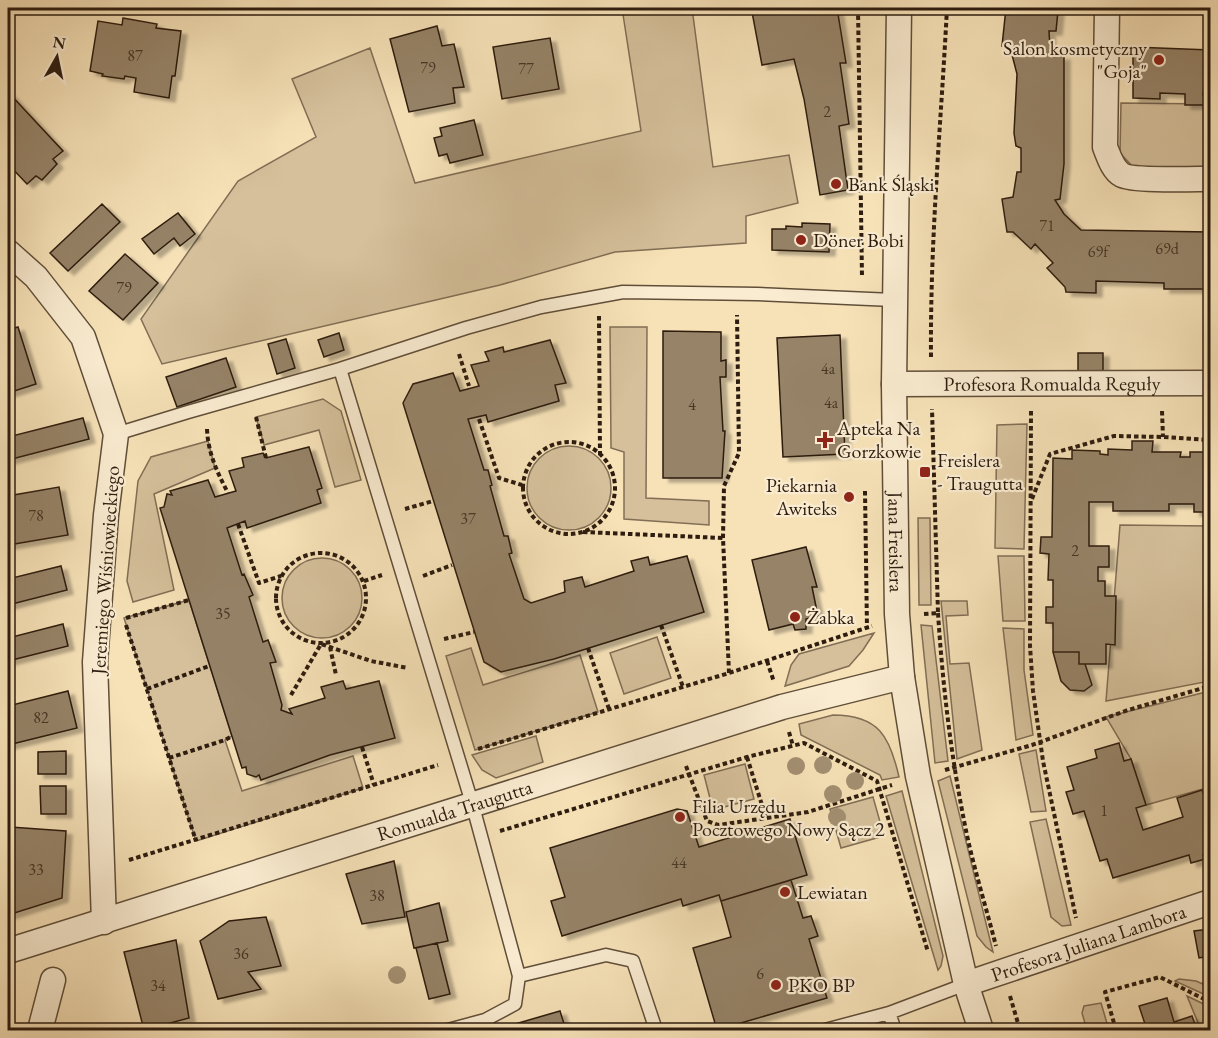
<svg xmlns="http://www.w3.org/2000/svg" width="1218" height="1038" viewBox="0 0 1218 1038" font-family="'EB Garamond',serif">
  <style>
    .green { fill: #d5c09b; stroke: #816e55; stroke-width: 1.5 }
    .building { fill: #968367; stroke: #2d1c0f; stroke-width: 1.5; filter: url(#shadow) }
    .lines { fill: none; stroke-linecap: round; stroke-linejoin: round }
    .service-casing { stroke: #604e39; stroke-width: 15 }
    .minor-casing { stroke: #604e39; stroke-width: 27 }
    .path { stroke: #2d1c0f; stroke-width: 4; stroke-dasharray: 4.5 3; stroke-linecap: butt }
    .service { stroke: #faecd1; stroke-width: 12 }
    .minor { stroke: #faecd1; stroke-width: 24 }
    .tree { fill: #a39072 }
    .poi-dot { fill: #8f2418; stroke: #faecd1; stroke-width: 2 }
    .labels { text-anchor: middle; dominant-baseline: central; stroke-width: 4.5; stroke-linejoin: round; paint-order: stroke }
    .number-label { font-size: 16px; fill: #473625 }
    .poi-label { font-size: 20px; fill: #2d1c0f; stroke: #faecd1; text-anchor: start }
    .street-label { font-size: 20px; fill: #2d1c0f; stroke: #faecd1 }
  </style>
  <defs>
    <filter id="shadow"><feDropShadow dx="6" dy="4" stdDeviation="1.5" flood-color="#0004"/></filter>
  </defs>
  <rect width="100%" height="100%" fill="#f7e2b8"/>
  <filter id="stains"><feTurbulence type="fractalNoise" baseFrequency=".00333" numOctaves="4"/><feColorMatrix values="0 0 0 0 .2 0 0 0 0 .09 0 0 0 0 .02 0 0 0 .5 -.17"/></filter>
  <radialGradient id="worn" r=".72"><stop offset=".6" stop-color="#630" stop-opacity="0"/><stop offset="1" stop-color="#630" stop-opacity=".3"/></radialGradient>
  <path class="green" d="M622 8H692L713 167 789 155 798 203 746 216V243L615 252 500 285 162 364 141 319 238 181 316 137 292 79 370 48 415 183 641 131Z
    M1121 103 1210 104V170L1134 168 1120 153Z
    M610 327H647L646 498 709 501V525L624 519V452L611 448Z
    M323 399 341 411 361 480 335 487 319 430 264 445 256 417Z
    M1027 424 1024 549 995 548 997 425Z
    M208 441 215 468 154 494 174 590 133 602 127 581 138 481 151 457Z
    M527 488a42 42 0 1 1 84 0a42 42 0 1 1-84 0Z
    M918 518H930L931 605H919Z
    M1120 525 1210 526V681L1106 701Z
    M998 556H1024L1025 621H1003Z
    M282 598a40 40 0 1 1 80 0a40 40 0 1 1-80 0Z
    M189 600 232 736 225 740 242 791 353 756 363 788 196 841 124 618Z
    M967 601 968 615 946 616 950 664 969 663 982 750 957 759 941 601Z
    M921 625 932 626 948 761 935 763Z
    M1003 628 1024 629V670L1033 735 1016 740Z
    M874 633 863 650 849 666 785 686 791 665 799 654Z
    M657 637 671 678 624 694 610 653Z
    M471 648 483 685 580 655 598 712 475 750 446 656Z
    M1210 691V787L1146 805 1131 759 1106 717Z
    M833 715C879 715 890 737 899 777L882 780 880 775 801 735 799 724Z
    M536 736 543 762 496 778 482 770 472 755Z
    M1036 750 1046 811 1031 812 1019 754Z
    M745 764 754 799 713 810 704 775Z
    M950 776 993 952 986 947 977 936 938 781Z
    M902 791 943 956 941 966 938 970 886 796Z
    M873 797 884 836 841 848 830 809Z
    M1046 819 1071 925 1062 926 1051 917 1030 822Z
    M1179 979 1196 981 1210 987V997L1175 981Z
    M1187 996 1210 1007V1030H1201Z
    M1101 1003 1109 1030H1087L1082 1013 1084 1006Z"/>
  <path class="building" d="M768 8H837L846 63H840L849 124 839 126 848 190 820 195 804 99 794 59 762 65 752 12Z
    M1006 8H1050L1051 11H1058L1056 31H1049L1050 48H1055L1054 57 1064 56V164L1060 199 1055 200 1064 214 1081 230 1210 232V289H1164V283L1096 281V293L1066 292 1065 287 1047 268 1053 263 1035 244 1031 249 1013 232H1007L1002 199 1013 197 1017 172H1021V148L1016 146 1014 133 1017 74 1010 47 1002 46Z
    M123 18 157 24 156 28 181 31 175 76H172L169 98 134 92 136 78 125 76 124 79 102 76 103 74 90 71 98 21 122 25Z
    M437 26 442 46 454 44 464 87 453 88 455 103 409 112 390 39Z
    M550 38 559 89 502 99 493 47Z
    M1133 47 1210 50V93H1203L1205 105H1185V94L1160 93V99L1133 98Z
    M9 93 63 151 53 159 57 164 42 180 36 176 27 184 8 164Z
    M474 120 483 155 450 163 447 154 439 156 434 138 442 136 440 128Z
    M102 204 120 222 68 271 50 253Z
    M178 213 195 234 180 246 174 238 154 254 142 239Z
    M802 223 830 224 829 252 772 250V229H786V226L802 227Z
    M125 254 158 283 123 320 89 291Z
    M18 327 36 384 8 393V330Z
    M663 331 721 332V361L726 360V377H720L723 431H725L722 478H663Z
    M339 333 344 350 324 357 318 340Z
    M840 335 845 454 783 457 777 338Z
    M286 339 295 368 277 374 268 344Z
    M550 340 566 383 555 385 559 401 488 422 486 415 468 419 484 470H488L492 485 490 486 504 536H508L512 553 509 554 524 599 531 603 565 592 564 581 582 577 585 587 634 571 631 561 648 557 650 565 687 556 704 612 554 659 501 672 484 662 403 403 413 384 453 373 460 391 479 386 471 365 489 361 485 352 503 347 504 352Z
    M1078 353H1103V373H1078Z
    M226 358 236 387 177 407 166 377Z
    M83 418 89 439 8 460V437Z
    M1132 441H1153L1152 452H1181L1180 457H1190V452H1210V512H1194V504H1169V511H1113V502H1089V546H1109V567H1098V581H1105V596H1116L1115 645 1106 644V664H1079V652H1053V623H1046V607H1053V580H1048L1049 554 1040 553 1041 537H1052L1053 458 1072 459V450L1100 451V454L1108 455V449L1132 450Z
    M309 447 322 488 317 490 321 503 247 528 245 521 227 528 242 575 244 574 253 595 249 597 263 642 268 640 276 662 270 663 282 705 281 710 292 714 289 709 325 698 321 687 343 681 346 689 379 681 395 738 330 755 261 780 259 775 256 777 247 774 246 767 242 768 160 508 164 507 167 494 172 495 170 491 208 480 215 497 236 491 229 471 244 467 242 458 263 453 266 458Z
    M59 487 68 535 8 545V496Z
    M806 547 817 587H812L818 616 806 619V629L795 630 793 624 769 630 752 560Z
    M61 566 67 590 8 605V579Z
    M63 624 68 646 8 661V638Z
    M1053 652H1079V664H1085L1092 685 1084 691 1070 690 1061 681Z
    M68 691 77 728 8 745V706Z
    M1119 743 1124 761 1131 759 1146 805 1136 808 1143 830 1183 817 1177 798 1202 790 1204 795 1210 793V853L1203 855 1205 859 1191 863 1189 855 1113 878 1107 859 1100 861 1084 811 1073 814 1066 792 1074 790 1067 767 1097 758 1095 750Z
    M66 751V774H38V752Z
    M40 786H66V814H41Z
    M677 809 687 811 699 847 790 819 807 875 721 901 719 895 683 906 681 899 562 936 551 901 565 897 550 848Z
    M10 827 66 831 62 898 8 915V840Z
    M394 861 405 917 362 924 346 874Z
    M791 880 803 918 811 916 818 936 809 939 827 998 717 1030 693 948 731 937 721 901Z
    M439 903 448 941 414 948 406 912Z
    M266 917 281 966 248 972 261 989 218 999 200 941 229 921Z
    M1210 929V956L1199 958 1194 931Z
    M176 940 189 1018 144 1030 124 952Z
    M437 943 450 994 429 999 416 948Z
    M1167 998 1174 1022 1192 1016 1197 1030H1147L1139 1006Z
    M560 1011 566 1030H494Z"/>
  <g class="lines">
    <defs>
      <path id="service" d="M340 369 472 803 519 976 606 955 633 961 656 1030
        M116 434 188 412 340 369 466 328 541 307 623 292 757 294 893 300
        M889 1013 895 1030
        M448 1030 485 1020 515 1004 519 976
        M825 1030 889 1013 966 984"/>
      <g id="minor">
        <path id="s1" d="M899 8 894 384 897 614 902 677 918 776 966 984 981 1030"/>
        <path d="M1107 8 1105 147C1109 157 1113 170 1122 175 1133 181 1194 179 1210 179"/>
        <path d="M8 252 36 277 83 337 116 434 106 515 95 662 104 922"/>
        <path id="s2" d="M894 384 1210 383"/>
        <path id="s3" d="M8 951 782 707 902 677"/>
        <path id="s4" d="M966 984 1210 902"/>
        <path d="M40 1030 53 980"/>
      </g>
    </defs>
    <use href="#service" class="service-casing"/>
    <use href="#minor" class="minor-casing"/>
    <path class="path" d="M858 8 862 277
      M599 316 600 455
      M459 354 469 386
      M931 357C930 240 941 124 947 8
      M1031 411 1030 646 1033 691 1043 761 1076 918
      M1162 411 1163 437
      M256 417 266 458
      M479 419 499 478 522 485
      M207 429C208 453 217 472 228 493
      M523 488a46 46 0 1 1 92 0a46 46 0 1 1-92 0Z
      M865 491 867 629
      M1032 499 1050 454 1114 436 1163 437 1210 440
      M405 509 433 501
      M238 524 259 583 281 576
      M583 532 723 538
      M276 598a45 45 0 1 1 90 0a45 45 0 1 1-90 0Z
      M423 576 452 565
      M364 581 382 575
      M938 613C943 690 952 765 968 840 976 875 987 911 996 946
      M924 614 938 613 932 409
      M126 618 189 600
      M126 625 196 841
      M661 625 683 687
      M444 639 474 632
      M330 647 336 675
      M588 648 609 709
      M767 661 774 682
      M729 673 723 538 724 486 739 453 737 315
      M147 689 209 666
      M291 695 321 644 371 661 408 668
      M789 732 793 746
      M362 747 374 785
      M478 749 729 673 872 626
      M747 757 766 818
      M169 758 225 740 232 736
      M686 766 707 821 718 825 808 812 892 785
      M945 770 1032 745 1128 710 1210 686
      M500 831 747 757 804 743 877 781 928 952
      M129 860 438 765
      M1010 996 1020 1030
      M1116 1030 1105 992 1160 977 1210 1002"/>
    <use href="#service" class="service"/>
    <use href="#minor" class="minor"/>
  </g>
  <g class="tree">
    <circle cx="823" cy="765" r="9"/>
    <circle cx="796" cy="766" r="9"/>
    <circle cx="855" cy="781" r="9"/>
    <circle cx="833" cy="794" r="9"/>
    <circle cx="837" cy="817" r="9"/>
    <circle cx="397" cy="975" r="9"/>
  </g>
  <g class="poi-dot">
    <circle cx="1159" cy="60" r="6"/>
    <circle cx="836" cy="184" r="6"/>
    <circle cx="801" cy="240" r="6"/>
    <path d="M822 431h6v6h6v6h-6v6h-6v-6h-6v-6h6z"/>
    <rect x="919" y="466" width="12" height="12" rx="3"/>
    <circle cx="849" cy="497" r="6"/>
    <circle cx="795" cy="617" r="6"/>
    <circle cx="680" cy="817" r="6"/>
    <circle cx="785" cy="892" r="6"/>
    <circle cx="776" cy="985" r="6"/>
  </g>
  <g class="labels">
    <g class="number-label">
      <text x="135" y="55">87</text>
      <text x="428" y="67">79</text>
      <text x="526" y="68">77</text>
      <text x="827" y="111">2</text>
      <text x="1047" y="225">71</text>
      <text x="1167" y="248">69d</text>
      <text x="1098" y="251">69f</text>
      <text x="124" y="287">79</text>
      <text x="828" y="368">4a</text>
      <text x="831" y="402">4a</text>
      <text x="692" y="404">4</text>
      <text x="36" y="515">78</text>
      <text x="468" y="518">37</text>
      <text x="1075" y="550">2</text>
      <text x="223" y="613">35</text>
      <text x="41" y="717">82</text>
      <text x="1104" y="810">1</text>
      <text x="679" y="862">44</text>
      <text x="36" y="869">33</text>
      <text x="377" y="895">38</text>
      <text x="241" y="953">36</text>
      <text x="760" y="973">6</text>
      <text x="158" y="985">34</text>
    </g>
    <g class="poi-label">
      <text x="1147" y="48" text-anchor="end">Salon kosmetyczny<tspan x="1147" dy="23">"Goja"</tspan></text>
      <text x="848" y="184">Bank Śląski</text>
      <text x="813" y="240">Döner Bobi</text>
      <text x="837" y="428">Apteka Na<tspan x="837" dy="23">Gorzkowie</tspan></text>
      <text x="937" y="460">Freislera<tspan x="937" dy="23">- Traugutta</tspan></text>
      <text x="837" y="485" text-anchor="end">Piekarnia<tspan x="837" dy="23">Awiteks</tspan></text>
      <text x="807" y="617">Żabka</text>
      <text x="692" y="806">Filia Urzędu<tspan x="692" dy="23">Pocztowego Nowy Sącz 2</tspan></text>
      <text x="797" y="892">Lewiatan</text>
      <text x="788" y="985">PKO BP</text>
    </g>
    <g class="street-label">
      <text stroke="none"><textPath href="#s2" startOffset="158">Profesora Romualda Reguły</textPath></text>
      <text stroke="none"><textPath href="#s1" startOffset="534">Jana Freislera</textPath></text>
      <text transform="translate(105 570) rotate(-86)">Jeremiego Wiśniowieckiego</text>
      <text stroke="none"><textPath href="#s3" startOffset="468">Romualda Traugutta</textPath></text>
      <text stroke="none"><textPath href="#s4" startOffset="129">Profesora Juliana Lambora</textPath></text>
    </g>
  </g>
  <rect width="1218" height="1038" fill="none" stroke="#f7e2b8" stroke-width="30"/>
  <rect x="9" y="9" width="1200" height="1020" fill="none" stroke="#2d1c0f" stroke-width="3"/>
  <rect x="15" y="15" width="1188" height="1008" fill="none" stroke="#2d1c0f" stroke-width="1.5"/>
  <g transform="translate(57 57) rotate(9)" stroke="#faecd1" stroke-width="4.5" paint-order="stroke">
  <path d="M0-4.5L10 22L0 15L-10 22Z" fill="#2d1c0f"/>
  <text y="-9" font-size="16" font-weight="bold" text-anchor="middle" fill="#2d1c0f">N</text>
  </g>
  <rect width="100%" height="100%" filter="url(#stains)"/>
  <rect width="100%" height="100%" fill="url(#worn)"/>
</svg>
